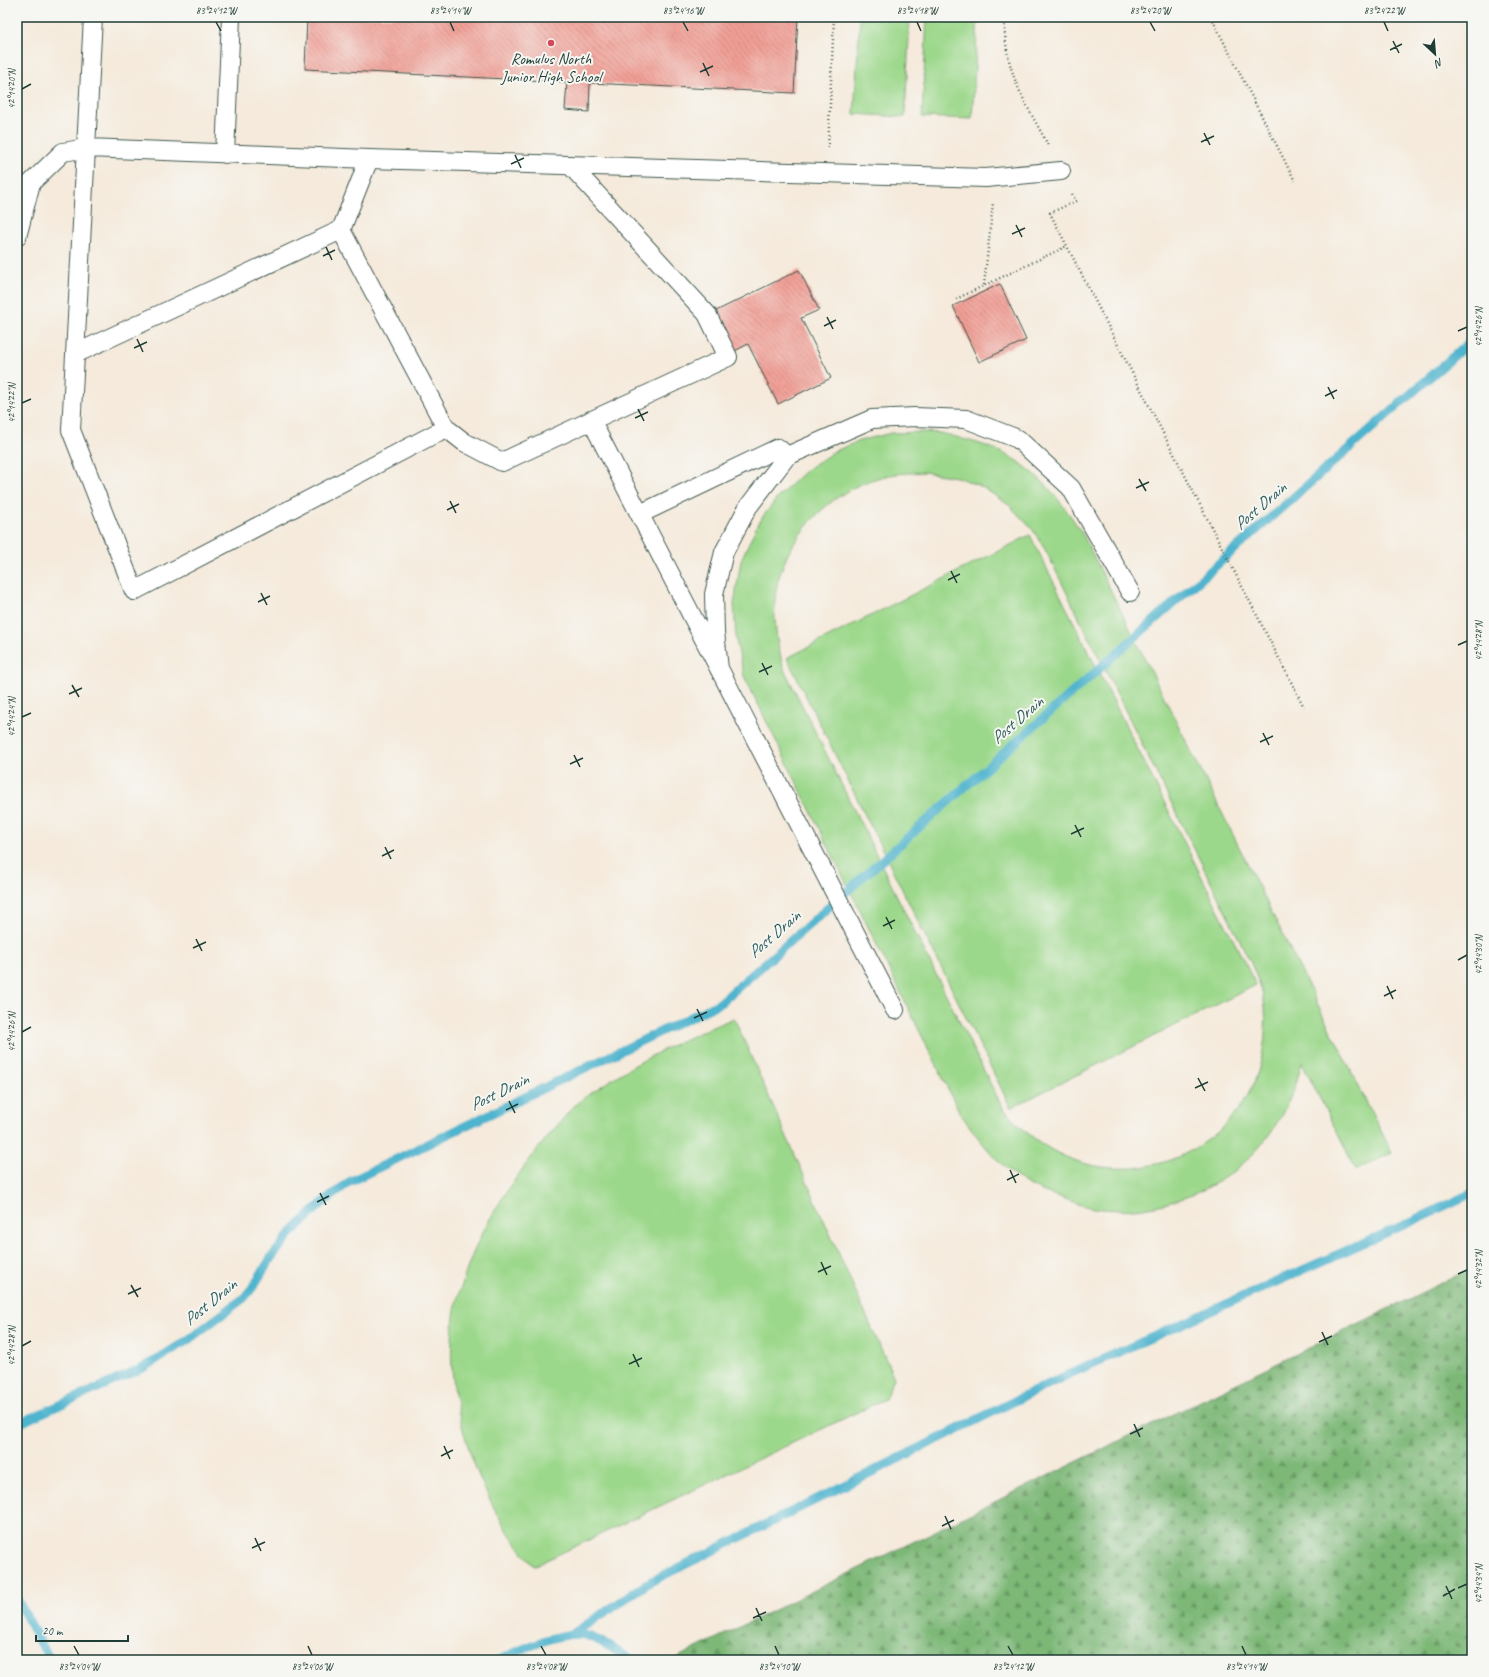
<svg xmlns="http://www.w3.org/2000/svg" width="1489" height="1677" viewBox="0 0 1489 1677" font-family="Caveat,sans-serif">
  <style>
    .grass { fill: #9cd88b; stroke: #5e8a60; fill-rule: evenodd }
    .forest { fill: url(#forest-firs); stroke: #4e7a56 }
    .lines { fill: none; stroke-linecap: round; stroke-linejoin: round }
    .stream { stroke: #50b4ce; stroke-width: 9 }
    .building { fill: url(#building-back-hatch) }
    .service-casing { stroke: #3f574d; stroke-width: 20 }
    .path { stroke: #3f574d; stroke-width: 2.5; stroke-dasharray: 1 3; stroke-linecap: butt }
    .service { stroke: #fff; stroke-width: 18 }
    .ticks { fill: none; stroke: #1f3d34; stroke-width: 1.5 }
    .poi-dot { fill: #d1495b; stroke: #f6f6f2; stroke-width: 1.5 }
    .labels { text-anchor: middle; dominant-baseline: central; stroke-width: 4; stroke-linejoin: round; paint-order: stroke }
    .poi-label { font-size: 16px; fill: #1f3d34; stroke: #f6f6f2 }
    .water-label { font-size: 17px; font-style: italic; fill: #2b5b5a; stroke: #f6f6f2 }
    .neatline { fill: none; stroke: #1f3d34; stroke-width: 1.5 }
    .ticks-label { font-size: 10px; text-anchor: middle; fill: #1f3d34 }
  </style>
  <defs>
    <pattern id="forest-firs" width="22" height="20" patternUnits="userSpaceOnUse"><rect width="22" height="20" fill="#7db877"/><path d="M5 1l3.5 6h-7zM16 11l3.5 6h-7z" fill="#669762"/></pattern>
    <pattern id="building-back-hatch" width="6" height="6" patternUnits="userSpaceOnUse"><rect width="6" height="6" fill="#f19f95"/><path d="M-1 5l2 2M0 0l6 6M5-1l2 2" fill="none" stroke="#c3837a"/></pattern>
  </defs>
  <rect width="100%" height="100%" fill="#f6f6f2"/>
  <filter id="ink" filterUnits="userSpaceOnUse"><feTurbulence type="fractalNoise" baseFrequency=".025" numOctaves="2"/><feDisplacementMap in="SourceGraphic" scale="8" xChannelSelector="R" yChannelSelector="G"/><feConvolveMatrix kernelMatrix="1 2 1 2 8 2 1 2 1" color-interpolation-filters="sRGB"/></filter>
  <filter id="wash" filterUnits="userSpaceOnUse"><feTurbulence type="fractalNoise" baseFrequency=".012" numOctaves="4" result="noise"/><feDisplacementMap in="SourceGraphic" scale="16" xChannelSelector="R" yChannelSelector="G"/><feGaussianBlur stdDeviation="0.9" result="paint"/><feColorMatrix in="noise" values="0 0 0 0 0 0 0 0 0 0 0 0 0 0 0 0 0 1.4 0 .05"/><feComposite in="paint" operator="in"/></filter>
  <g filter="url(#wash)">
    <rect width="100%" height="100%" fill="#f5eadb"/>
    <path class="grass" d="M860 17H910L905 117 854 114Z
      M927 17H978L972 119 922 117Z
      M891 433C906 433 924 431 940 433 947 434 956 437 963 439 1024 454 1049 483 1082 533L1392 1153 1356 1170 1302 1063C1299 1070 1298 1078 1295 1086 1289 1102 1281 1117 1271 1132 1233 1188 1160 1217 1094 1208 1084 1207 1074 1202 1065 1199 1050 1194 1031 1188 1018 1178 994 1160 977 1137 960 1113L744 676 736 640 734 604 741 560 758 523 778 497 806 470 835 451 859 441ZM924 472 957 477 982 487 1009 505 1033 530 1046 551 1250 961C1256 975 1263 991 1265 1007 1267 1034 1263 1065 1251 1089 1211 1168 1109 1193 1038 1141 1026 1132 1014 1122 1005 1110 1000 1104 997 1096 993 1089L784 669C776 641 771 610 778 581 791 530 837 485 890 475 901 473 913 473 924 472Z
      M1030 535 1256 985 1011 1108 787 658Z
      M734 1018 894 1378 885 1399 534 1566C490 1516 461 1445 453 1379 450 1358 452 1329 455 1309 456 1301 459 1293 462 1285 478 1227 516 1175 554 1129 561 1122 567 1113 575 1105 582 1098 592 1093 600 1087 642 1058 688 1037 734 1018Z"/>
    <path class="forest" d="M1472 1268V1660H672Z"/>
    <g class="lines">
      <path class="stream" d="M17 1425 33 1417 143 1368 188 1340 244 1298 253 1287 271 1258 291 1233 319 1206 349 1182 720 1003 1472 340
        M17 1599 50 1660
        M574 1633 650 1582 1063 1377 1406 1224 1472 1193
        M499 1660C521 1650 564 1628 588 1636 603 1641 617 1651 631 1660"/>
    </g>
    <g id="blocks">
      <path class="building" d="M307 17H798L794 93 590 83 589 112 565 110 567 82 305 69Z
        M799 270 819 310 801 318 831 378 778 404 748 344 733 352 714 312Z
        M1000 284 1026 340 979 362 953 306Z"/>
    </g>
  </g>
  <g filter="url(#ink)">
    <use href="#blocks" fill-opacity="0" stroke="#3f574d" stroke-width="1"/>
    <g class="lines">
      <defs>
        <path id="service" d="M93 17 71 430 134 591 446 428
          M225 154 231 17
          M369 159 341 230 446 428 464 442 502 462 728 357 707 314 570 165
          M17 237 31 183 63 152 87 148 369 159 986 178 1061 171
          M75 354 341 230
          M591 420 895 1010
          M640 514 778 448 787 456
          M719 669 715 632 714 594 724 552 748 507 787 456 872 419 915 417 966 419 1018 439 1071 488 1130 592"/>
      </defs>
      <use href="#service" class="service-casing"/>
      <path class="path" d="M1005 17C1003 72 1025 101 1049 147
        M1211 17 1295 181
        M828 148 834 17
        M1072 194 1076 201 1050 213 1304 707
        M984 285 993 203
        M956 299 1067 246"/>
      <use href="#service" class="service"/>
    </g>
  </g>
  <path class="ticks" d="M216 22 221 31M450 22 454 31M683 22 688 31M917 22 921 31M1150 22 1155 31M1384 22 1388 31M1393 41 1399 53M1390 50 1402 44M703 63 709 76M700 72 713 66M22 89 31 84M1204 133 1210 145M1201 142 1214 136M515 155 521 168M511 164 524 158M1016 225 1022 237M1012 234 1025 228M326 247 332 260M323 256 335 250M827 317 833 329M824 326 836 320M1458 331 1467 327M137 339 143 352M134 348 147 342M1328 387 1334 399M1325 396 1337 390M22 403 31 399M638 409 644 421M635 418 648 412M1139 479 1146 491M1136 488 1149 482M450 501 456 513M447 510 459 504M951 571 957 583M948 580 960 574M261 593 267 605M258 602 270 596M1458 645 1467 641M762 663 768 675M759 672 772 666M72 685 79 697M69 694 82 688M22 717 31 713M1263 733 1269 745M1260 742 1273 736M574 755 580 767M570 764 583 758M1075 825 1081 837M1071 834 1084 828M385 847 391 859M382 856 394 850M886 917 892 929M883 926 895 920M196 939 202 951M193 948 206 942M1458 960 1467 955M1387 986 1393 999M1384 996 1396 990M697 1009 703 1021M694 1018 707 1012M22 1032 31 1027M1198 1078 1205 1091M1195 1088 1208 1082M509 1101 515 1113M506 1110 518 1104M1010 1170 1016 1183M1007 1180 1019 1174M320 1193 326 1205M317 1202 329 1196M821 1262 827 1275M818 1272 831 1266M1458 1274 1467 1270M131 1285 138 1297M128 1294 141 1288M1322 1332 1328 1345M1319 1342 1332 1336M22 1346 31 1341M633 1354 639 1367M629 1364 642 1358M1134 1424 1140 1437M1130 1434 1143 1428M444 1446 450 1459M441 1456 453 1450M945 1516 951 1529M942 1526 954 1520M255 1538 261 1551M252 1548 265 1542M1446 1586 1452 1599M1458 1588 1467 1584M1443 1596 1455 1589M756 1608 762 1621M753 1618 766 1612M74 1646 79 1655M308 1646 312 1655M541 1646 546 1655M775 1646 779 1655M1008 1646 1013 1655M1242 1646 1246 1655"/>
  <circle class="poi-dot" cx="551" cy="43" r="4"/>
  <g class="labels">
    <g class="poi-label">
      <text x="551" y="59">Romulus North<tspan x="551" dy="18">Junior High School</tspan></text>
    </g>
    <g class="water-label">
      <text transform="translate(1260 506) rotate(-41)">Post Drain</text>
      <text transform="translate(1017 720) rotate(-41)">Post Drain</text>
      <text transform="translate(774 934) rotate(-41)">Post Drain</text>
      <text transform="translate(499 1092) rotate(-26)">Post Drain</text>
      <text transform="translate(210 1302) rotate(-39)">Post Drain</text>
    </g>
  </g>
  <rect width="1489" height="1677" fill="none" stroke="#f6f6f2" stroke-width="44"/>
  <g transform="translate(1435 54) rotate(154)" stroke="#f6f6f2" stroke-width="3" paint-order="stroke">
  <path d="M0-3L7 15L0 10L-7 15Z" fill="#1f3d34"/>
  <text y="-6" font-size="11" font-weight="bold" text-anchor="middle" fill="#1f3d34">N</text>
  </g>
  <path d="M36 1635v6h92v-6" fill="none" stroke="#1f3d34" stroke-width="2"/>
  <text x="42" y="1635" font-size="12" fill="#1f3d34" stroke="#f6f6f2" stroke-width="3" paint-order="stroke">20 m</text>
  <rect x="22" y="22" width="1445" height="1633" class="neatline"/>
  <g class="ticks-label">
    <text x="216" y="14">83°24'12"W</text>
    <text x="450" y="14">83°24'14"W</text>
    <text x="683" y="14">83°24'16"W</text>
    <text x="917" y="14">83°24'18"W</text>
    <text x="1150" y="14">83°24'20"W</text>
    <text x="1384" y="14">83°24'22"W</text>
    <text transform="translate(11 89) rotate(-90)" y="4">42°14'20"N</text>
    <text transform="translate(1478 327) rotate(-90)" y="4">42°14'26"N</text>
    <text transform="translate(11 403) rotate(-90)" y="4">42°14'22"N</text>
    <text transform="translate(1478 641) rotate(-90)" y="4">42°14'28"N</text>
    <text transform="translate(11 717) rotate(-90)" y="4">42°14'24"N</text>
    <text transform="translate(1478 955) rotate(-90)" y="4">42°14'30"N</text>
    <text transform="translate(11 1032) rotate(-90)" y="4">42°14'26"N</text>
    <text transform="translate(1478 1270) rotate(-90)" y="4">42°14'32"N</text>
    <text transform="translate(11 1346) rotate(-90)" y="4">42°14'28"N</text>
    <text transform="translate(1478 1584) rotate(-90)" y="4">42°14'34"N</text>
    <text x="79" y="1670">83°24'04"W</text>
    <text x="312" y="1670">83°24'06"W</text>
    <text x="546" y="1670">83°24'08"W</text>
    <text x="779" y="1670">83°24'10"W</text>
    <text x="1013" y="1670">83°24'12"W</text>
    <text x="1246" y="1670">83°24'14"W</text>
  </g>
</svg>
